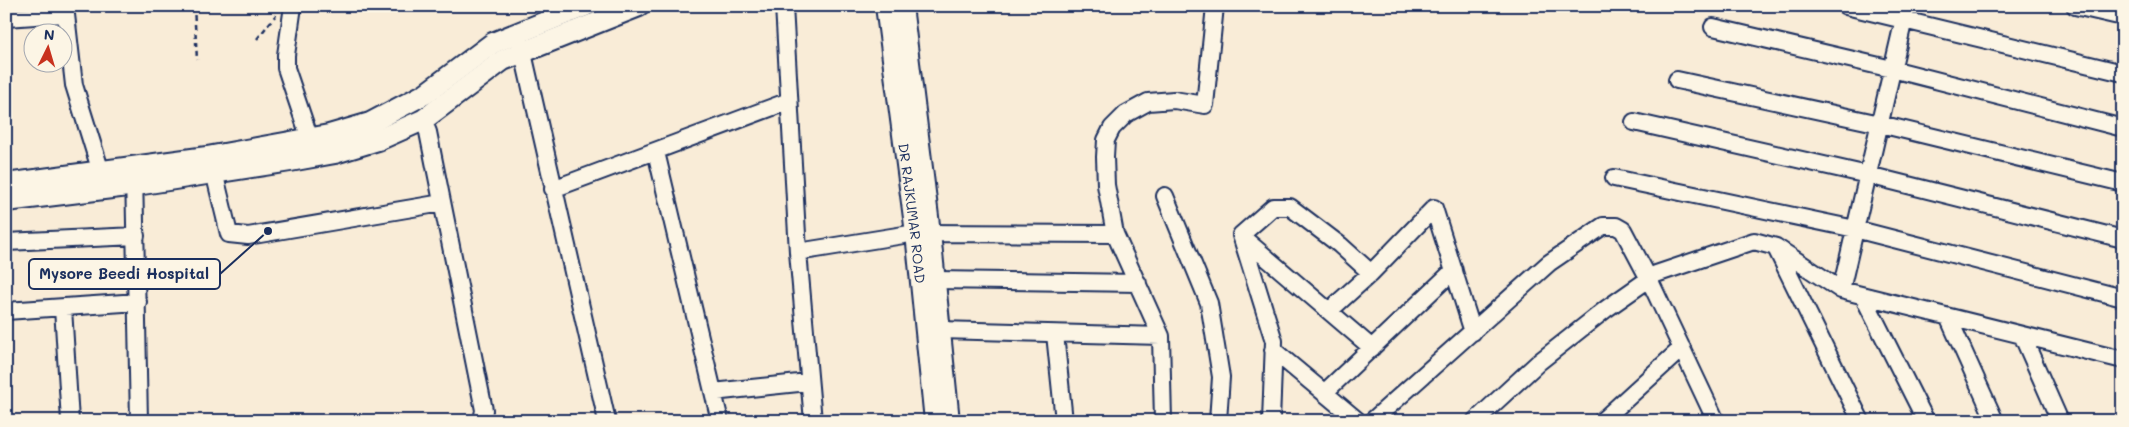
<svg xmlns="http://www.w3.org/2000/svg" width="2129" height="427" viewBox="0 0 2129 427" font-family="Mali,sans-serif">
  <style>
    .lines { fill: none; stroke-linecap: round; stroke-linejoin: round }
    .minor-casing { stroke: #1b2f5e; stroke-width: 20 }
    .major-casing { stroke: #1b2f5e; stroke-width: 24 }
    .path { stroke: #1b2f5e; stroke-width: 2.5; stroke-dasharray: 5 4; stroke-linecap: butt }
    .minor { stroke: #fcf5e5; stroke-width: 16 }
    .major { stroke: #fcf5e5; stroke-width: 20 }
    .labels { text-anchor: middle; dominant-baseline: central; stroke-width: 5; stroke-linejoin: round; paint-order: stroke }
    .street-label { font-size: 14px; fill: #1b2f5e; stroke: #fcf5e5 }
    .leader { fill: none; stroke: #1b2f5e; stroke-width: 2 }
    .callout-dot { fill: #1b2f5e; stroke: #fcf5e5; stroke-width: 2 }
    .callout { fill: #fcf5e5; stroke: #1b2f5e; stroke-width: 2 }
    .callout-label { font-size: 15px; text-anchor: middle; font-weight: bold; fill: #1b2f5e }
  </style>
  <rect width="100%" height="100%" fill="#f9ecd7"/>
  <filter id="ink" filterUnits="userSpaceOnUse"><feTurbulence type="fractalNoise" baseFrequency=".02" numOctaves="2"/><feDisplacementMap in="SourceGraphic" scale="10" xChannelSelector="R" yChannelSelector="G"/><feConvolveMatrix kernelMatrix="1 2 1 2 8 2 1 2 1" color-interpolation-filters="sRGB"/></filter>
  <g filter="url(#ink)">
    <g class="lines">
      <defs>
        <path id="minor" d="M65 6 74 85 101 172
          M293 6 286 55V68L310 139
          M784 6 798 252 813 421
          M1846 6 2123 73
          M2075 6 2123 17
          M6 18 64 14
          M1713 27 1892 69 2123 128
          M520 40 607 421
          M1677 80 1880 124 2123 183
          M423 120 428 132 484 410 482 421
          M1634 122 1868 175 2123 239
          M656 152 720 421
          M214 172 229 234 248 236 442 203
          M134 173 139 421
          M1614 178 1855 229 2123 298
          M553 189 789 101
          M1165 196 1209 303 1221 377 1218 421
          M1241 235 1274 341 1271 421
          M1241 235 1273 207H1290L1340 245 1371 273
          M1241 236 1372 348
          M6 242 136 236
          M1776 248 1861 421
          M798 252 916 233 1115 234
          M935 280 1138 283
          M1841 290 1907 6
          M1863 296 1926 421
          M63 308 70 421
          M6 311 138 302
          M1329 311 1371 273 1434 208 1473 332
          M1949 319 1995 421
          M940 330 1161 336
          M1055 334 1064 421
          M2022 335 2060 421
          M1273 350 1358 421
          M713 392 808 382
          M1324 393 1454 270
          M1163 421 1161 336 1115 234 1106 185 1105 157 1106 140 1112 128 1126 114 1148 102 1174 100 1205 105 1215 6
          M1372 421 1549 263 1603 226H1616L1623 230 1649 279 1716 421
          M1475 421 1539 362 1606 309 1656 274 1754 241 1776 247 1841 290 2123 360
          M1602 421 1682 348"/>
        <g id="major">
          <path id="s1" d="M886 6 916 233 935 421"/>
          <path d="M902 6 930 233 949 421"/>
          <path d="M6 184 207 157 329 135 370 123 425 94 493 43 585 6"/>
          <path d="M6 201 136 185 290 161 335 153 378 140 423 120 503 60 639 6"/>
        </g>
      </defs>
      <use href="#minor" class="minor-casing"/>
      <use href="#major" class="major-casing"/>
      <path class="path" d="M194 6 197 60
        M257 39 276 15"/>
      <use href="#minor" class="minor"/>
      <use href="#major" class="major"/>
    </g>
  </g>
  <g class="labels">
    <g class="street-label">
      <text stroke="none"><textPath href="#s1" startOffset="209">DR RAJKUMAR ROAD</textPath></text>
    </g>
  </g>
  <path class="leader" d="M268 231L220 274"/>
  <circle class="callout-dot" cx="268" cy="231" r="5"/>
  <rect class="callout" x="29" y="259" width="191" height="30" rx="5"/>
  <g class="callout-label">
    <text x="124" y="279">Mysore Beedi Hospital</text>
  </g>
  <rect width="2129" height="427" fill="none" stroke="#fcf5e5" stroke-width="25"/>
  <rect x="12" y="12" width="2104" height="402" fill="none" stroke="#1b2f5e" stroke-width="2" filter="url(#ink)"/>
  <g transform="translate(48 48) rotate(5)"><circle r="24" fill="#fcf5e5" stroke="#a2a6af"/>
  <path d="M0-4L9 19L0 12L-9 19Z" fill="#c8321e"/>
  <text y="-8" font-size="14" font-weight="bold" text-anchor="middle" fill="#1b2f5e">N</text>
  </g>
</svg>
